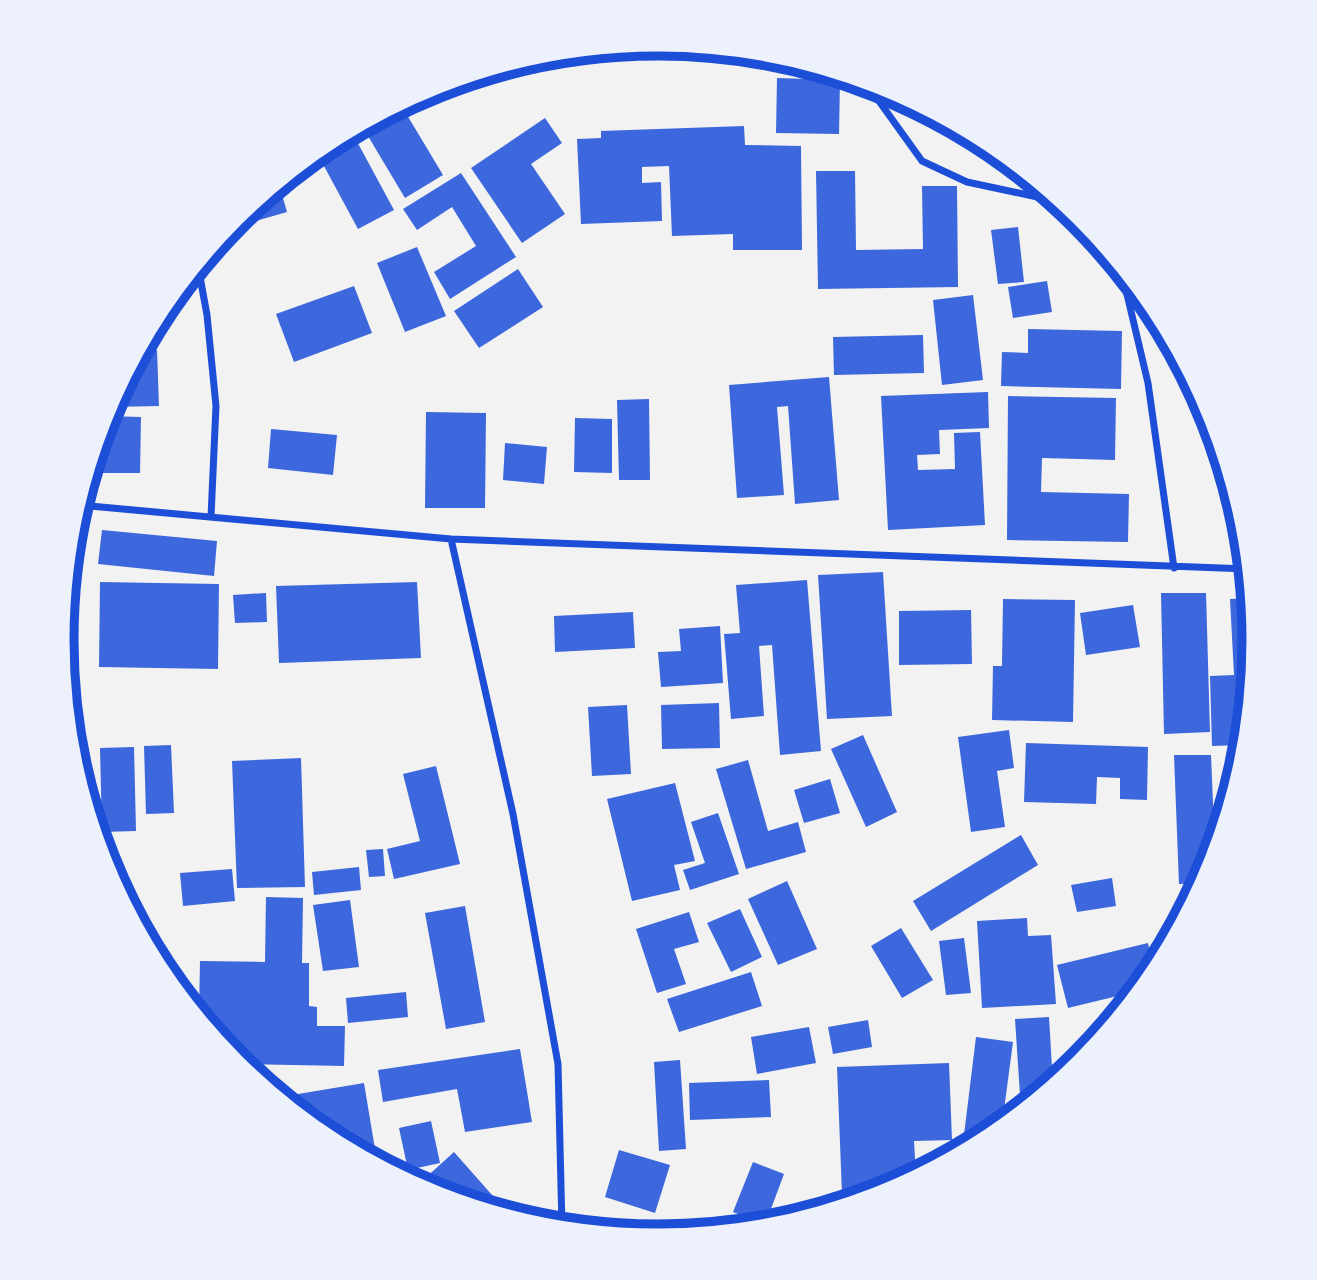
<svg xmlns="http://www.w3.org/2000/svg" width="1317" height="1280" viewBox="0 0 1317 1280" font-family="Figtree,sans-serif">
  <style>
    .building { fill: #3d67dc }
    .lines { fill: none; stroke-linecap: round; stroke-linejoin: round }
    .minor { stroke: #1d4ed8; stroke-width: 7 }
    .rim { fill: none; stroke: #1d4ed8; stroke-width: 9 }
  </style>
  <rect width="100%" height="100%" fill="#f2f2f2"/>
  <path class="building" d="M777 78 840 80 839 134 776 133Z
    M401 105 443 175 405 198 362 126Z
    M545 118 562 143 531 164 565 214 522 243 471 168Z
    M744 126 745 145 801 146 802 250H733V234L672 236 669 166 642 167V183L661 182 662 221 581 224 577 139 601 138V131Z
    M354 136 394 210 358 229 318 155Z
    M816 171H855L856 250 923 249 922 186H957L958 287 818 289Z
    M461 173 516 257 450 299 434 272 476 246 452 207 417 230 403 209Z
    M279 184 287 212 228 229 237 218Z
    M1018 227 1024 282 998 284 991 230Z
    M417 247 446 316 405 332 377 263Z
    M518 269 543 307 479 348 454 311Z
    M1047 281 1052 312 1013 318 1008 287Z
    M354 286 372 333 294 362 276 314Z
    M973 295 983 380 942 385 933 300Z
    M1028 329 1122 331 1121 389 1001 386 1002 352 1028 353Z
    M923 335 924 373 834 375 833 337Z
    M157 350 159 406 110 407 140 351Z
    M829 377 839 500 795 504 788 406 777 407 784 495 737 498 729 385Z
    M988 392 989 428 939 430 940 454 917 455 918 470 955 469 954 433 980 432 985 525 888 530 881 396Z
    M1008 396 1116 398 1115 460 1042 458 1041 492 1129 494 1128 542 1007 540Z
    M649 399 650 480H619L617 400Z
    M426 412 486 413 485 508H425Z
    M106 416 141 417 140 473H89Z
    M575 418 612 419V473L574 472Z
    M271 429 337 435 333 475 268 468Z
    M505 443 547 447 544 484 503 480Z
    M102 530 217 541 214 576 98 564Z
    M883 572 892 716 827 719 818 575Z
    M807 580 821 751 780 755 772 645 759 646 764 716 731 719 724 634 740 633 736 585Z
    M100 582 219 584 218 669 99 667Z
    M417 582 421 658 279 663 276 586Z
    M266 593 267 622 235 623 233 595Z
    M1161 593H1206L1210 732 1164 734Z
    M1251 598 1255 640 1241 763 1240 745 1212 746 1210 676 1234 675 1230 599Z
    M1003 599 1075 600 1073 722 992 720 993 666H1002Z
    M1133 605 1140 647 1086 655 1080 613Z
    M971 610 972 664 899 665V611Z
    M633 612 635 648 555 652 554 616Z
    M720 626 723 683 661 687 658 652 681 651 679 629Z
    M719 703 720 748 662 749 661 705Z
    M627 705 631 774 592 776 588 707Z
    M1009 730 1014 768 997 771 1005 827 971 832 958 737Z
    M863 735 897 812 866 827 831 749Z
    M1026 743 1148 747 1147 800 1120 799V778L1097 777 1096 804 1024 802Z
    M171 745 174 813 146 814 144 746Z
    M134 747 136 831 102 832 100 748Z
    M1174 755H1211L1215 851 1201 883 1179 884Z
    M301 758 305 887 237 888 232 761Z
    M748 760 768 831 798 822 806 852 746 869 716 769Z
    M436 766 460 864 394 879 387 849 420 841 403 774Z
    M830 779 840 813 804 823 794 790Z
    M675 783 695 861 674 865 680 890 632 901 607 799Z
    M718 813 739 874 690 890 683 870 705 863 691 822Z
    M1021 835 1038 865 931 931 913 901Z
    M383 849 385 876 369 877 366 850Z
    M359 867 361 890 314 895 312 872Z
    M232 869 235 901 183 906 180 873Z
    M1112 878 1116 906 1077 912 1071 885Z
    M787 881 817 949 778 965 748 899Z
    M266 897 303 898 302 963H309V1006L317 1007V1026H345L344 1066 240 1064 199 1015 200 961 265 962Z
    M350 900 359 967 323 971 313 905Z
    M465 906 485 1022 446 1029 425 913Z
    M740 909 762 957 731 972 707 923Z
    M689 912 699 942 674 949 686 984 657 993 636 929Z
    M1027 918 1028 936 1051 935 1056 1004 982 1008 977 921Z
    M901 928 933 980 902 998 871 946Z
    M964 938 971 993 946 995 939 941Z
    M1148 943 1154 971 1138 991 1068 1008 1057 965Z
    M751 972 762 1006 679 1032 667 999Z
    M406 992 408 1017 348 1023 346 998Z
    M1049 1017 1053 1084 1021 1110 1015 1019Z
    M868 1020 872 1047 833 1054 828 1027Z
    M809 1027 816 1063 757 1074 751 1037Z
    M976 1037 1013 1042 1002 1125 962 1151Z
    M520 1049 532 1122 465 1132 457 1089 383 1102 378 1070Z
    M680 1060 686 1149 659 1151 654 1062Z
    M949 1063 952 1140 914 1141 916 1175 886 1191 842 1194 837 1067Z
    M769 1080 771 1117 690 1120 689 1083Z
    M364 1083 377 1161 327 1136 280 1097Z
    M431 1121 440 1163 408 1170 399 1128Z
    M619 1150 670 1165 655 1213 605 1197Z
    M454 1152 500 1204 493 1210 431 1191 422 1181Z
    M753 1162 784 1174 765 1225 733 1212Z"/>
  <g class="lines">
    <path class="minor" d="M621 47 685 53 736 51
      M866 83 922 161 967 182 1061 202
      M198 266 207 315 216 406 211 517
      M1121 269 1148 383 1174 568
      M79 505 451 539 1248 569
      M451 539 513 814 558 1064 562 1227"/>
  </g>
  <path d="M0 0H1317V1280H0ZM74 640a584 584 0 1 1 1168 0a584 584 0 1 1-1168 0Z" fill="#edf1fc" fill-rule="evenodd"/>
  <path class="rim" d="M74 640a584 584 0 1 1 1168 0a584 584 0 1 1-1168 0Z"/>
</svg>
